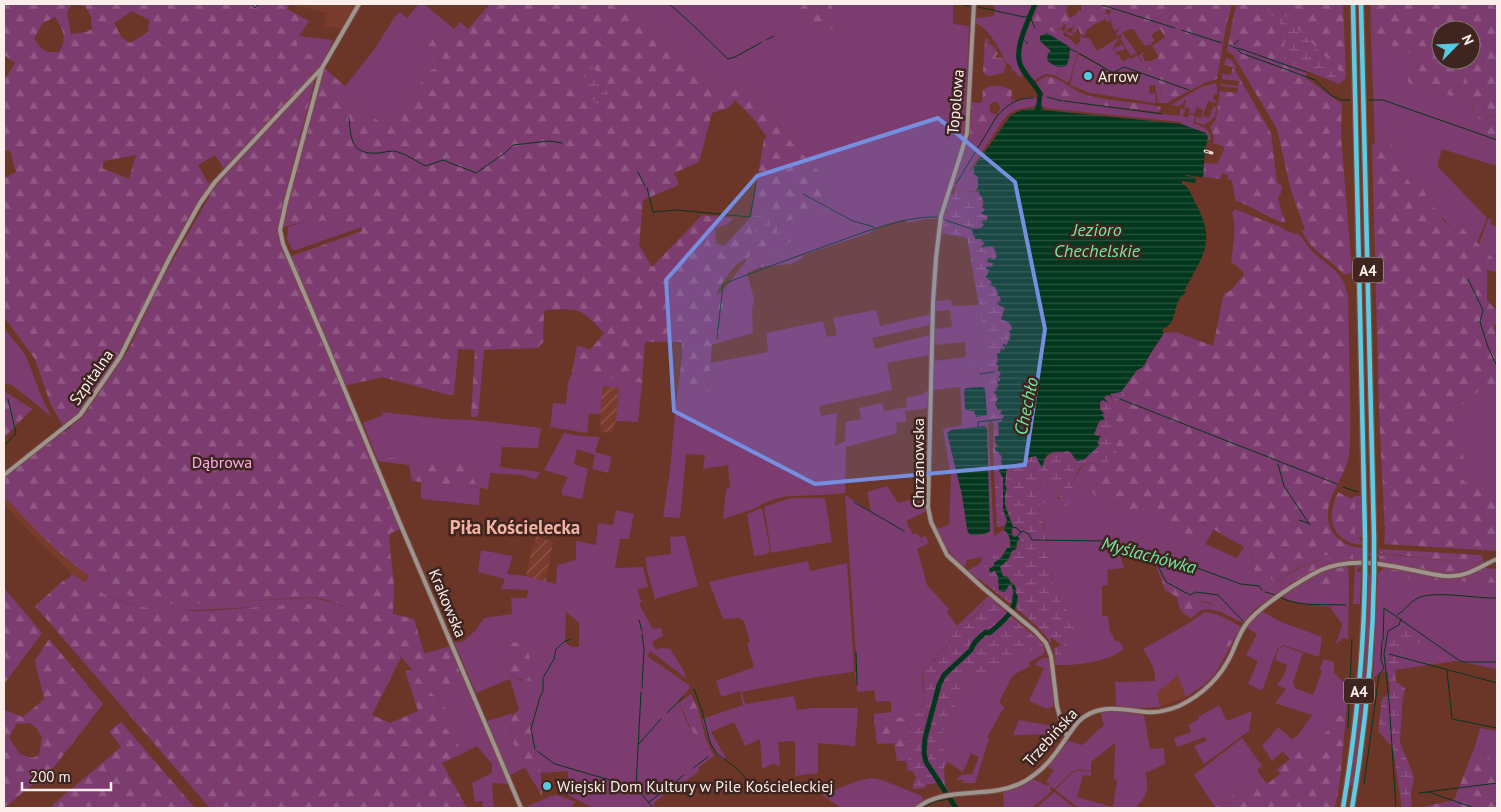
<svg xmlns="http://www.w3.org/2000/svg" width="1501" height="812" viewBox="0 0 1501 812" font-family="'PT Sans',sans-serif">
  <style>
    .built { fill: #793b2c }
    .industrial { fill: url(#industrial-furrows) }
    .green { fill: #7d3c70; fill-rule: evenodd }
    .forest { fill: url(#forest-firs); fill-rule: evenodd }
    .wetland { fill: url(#wetland-marsh) }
    .water { fill: url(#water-rules) }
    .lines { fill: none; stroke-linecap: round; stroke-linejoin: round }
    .stream { stroke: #03371d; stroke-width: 1 }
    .river { stroke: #03371d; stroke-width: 5 }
    .secondary-casing { stroke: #774d43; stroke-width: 6 }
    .highway-casing { stroke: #774d43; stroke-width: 7 }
    .secondary { stroke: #9e9591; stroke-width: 4 }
    .highway { stroke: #5ccce5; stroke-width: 4.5 }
    .rail-casing { stroke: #ecdad6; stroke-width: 3 }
    .rail { stroke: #3e251f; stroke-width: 1; stroke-dasharray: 4; stroke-linecap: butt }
    .highway-bridge-casing { stroke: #774d43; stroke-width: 7; stroke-linecap: butt }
    .highway-bridge { stroke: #5ccce5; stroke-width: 4.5 }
    .marked { fill: #768ee0; fill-opacity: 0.2; stroke: #768ee0; stroke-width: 4; stroke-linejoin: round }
    .poi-dot { fill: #57c9e3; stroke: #3e251f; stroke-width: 2 }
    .labels { text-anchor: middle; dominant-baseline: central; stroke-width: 5; stroke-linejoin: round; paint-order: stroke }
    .shield { fill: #3e251f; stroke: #c3b2ae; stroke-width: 1 }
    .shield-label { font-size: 15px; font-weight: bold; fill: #fceeeb }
    .poi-label { font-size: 16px; fill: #fceeeb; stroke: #3e251f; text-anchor: start }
    .street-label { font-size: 16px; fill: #fceeeb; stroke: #3e251f }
    .park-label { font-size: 16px; fill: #faace8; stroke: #3e251f }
    .water-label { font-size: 18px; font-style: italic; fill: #71e8a1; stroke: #3e251f }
    .quarter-label { font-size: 19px; font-weight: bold; fill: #f3b2a1; stroke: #3e251f }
  </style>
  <defs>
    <pattern id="industrial-furrows" width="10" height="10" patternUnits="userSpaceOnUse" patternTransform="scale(1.25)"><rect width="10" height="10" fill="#793b2c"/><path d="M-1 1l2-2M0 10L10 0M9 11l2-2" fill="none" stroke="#8d584b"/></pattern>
    <pattern id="forest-firs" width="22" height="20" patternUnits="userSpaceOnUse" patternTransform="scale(1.25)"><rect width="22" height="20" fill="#7d3c70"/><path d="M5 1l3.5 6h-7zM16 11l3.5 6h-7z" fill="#905885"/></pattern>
    <pattern id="wetland-marsh" width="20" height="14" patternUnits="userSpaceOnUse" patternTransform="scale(1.25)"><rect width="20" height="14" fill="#7d3c70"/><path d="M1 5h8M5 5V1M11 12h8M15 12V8" fill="none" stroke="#905885"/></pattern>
    <pattern id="water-rules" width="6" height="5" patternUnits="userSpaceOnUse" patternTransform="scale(1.25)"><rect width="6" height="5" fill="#03371d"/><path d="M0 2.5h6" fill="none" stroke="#29543e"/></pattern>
  </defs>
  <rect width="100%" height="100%" fill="#6b3527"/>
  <path class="built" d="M291 4H357L341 29 324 26 327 13 291 5Z
    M4 497 56 549 89 575 85 583 72 574 39 542 4 504Z
    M1179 675 1186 697 1160 707 1156 693Z"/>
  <path class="industrial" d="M603 386 619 387 616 421 612 433 601 432 600 414Z
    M536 537 553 541 546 582 526 576 532 547 535 543Z"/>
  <path class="green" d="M419 4H424L454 29 460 22 468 29 457 41 451 46 442 40 434 51 440 60 436 68 429 71 397 116 386 126 346 98 345 86 374 50 394 18 400 12 407 18Z
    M628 4H953V24L969 26 966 104 967 105 965 133 940 219H926L907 223 906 219 876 228 870 233 803 255V258L791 264 772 266C771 251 775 236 780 222L828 204 821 194V173L810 164 772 118 769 110 756 104 747 85 735 81 738 89 726 93 661 32 642 16 632 10Z
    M990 4H1034C1026 24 1012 48 1022 70L1020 71 1022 74 1021 78 1011 69 1012 67 1009 64H1007C1001 52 988 26 975 23V17L977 18 994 16 995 7Z
    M1036 4H1039L1033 22 1054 15 1053 24 1051 27 1056 29H1058L1075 34 1071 36 1065 32 1063 34 1065 37H1068L1076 45 1080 42V36L1090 39 1097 51 1118 38 1119 40 1115 43 1113 51 1115 48 1122 44 1125 48 1123 50 1115 52 1116 55 1118 54 1120 56V58L1123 61H1126L1128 57 1132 59 1137 55 1144 66 1139 56 1143 52 1144 54 1142 55 1145 61H1149V64L1160 72V78L1159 79V82L1160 83 1161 98 1165 97 1166 102 1169 101V103H1158L1155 85 1149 86 1150 94 1154 93 1155 91 1156 103 1090 93 1070 85 1075 62 1078 54 1110 70 1078 52C1073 62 1073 75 1068 83 1054 75 1048 69 1034 81L1022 67 1019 50Z
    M1180 4H1192L1143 32 1150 44 1147 46 1144 45 1133 29H1129L1122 33 1137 53 1131 56 1120 38 1122 37 1120 34 1118 36 1116 33 1120 28 1115 31 1112 27 1117 24 1112 26 1110 18H1115L1116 13 1133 17 1140 28Z
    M1370 10 1373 37 1413 55 1420 61 1415 71 1409 70 1413 88 1415 81 1422 77 1441 93 1456 94 1462 76 1465 77 1464 100 1472 102V109L1484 106 1488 111H1497V114L1494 116H1485V143L1494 150 1497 148V166L1442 149 1437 166 1487 218 1477 243 1463 229 1451 228 1445 220 1424 204 1426 194 1427 184 1417 192 1394 161 1391 150 1394 122 1383 149 1375 144Z
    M299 36 333 40 325 60 314 55 293 60 283 55 282 51 295 50Z
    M1038 81 1046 92 1071 102 1179 116 1181 108 1184 109 1186 101 1184 100 1183 104 1178 106 1171 105 1201 87 1215 83 1217 86V94H1214L1213 100H1216L1215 103 1208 101 1203 116 1209 118 1213 107H1216L1219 92 1215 117 1204 125 1195 122 1196 117 1201 118 1203 110 1197 107 1194 114 1189 113 1190 109 1186 107 1183 116 1188 118 1189 114 1195 116 1193 123C1203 126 1210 129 1211 140H1207L1206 133 1181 124V122L1044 108 1043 106 1040 105C1040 102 1042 100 1042 96L1044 95V94L1035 83Z
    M1026 97 1038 98V105C1025 110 1015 106 1004 119L970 170 971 171 974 167 975 168 978 177 979 189 975 191 967 192 962 188 954 191 958 184 951 192 969 134C979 134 983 133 987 124L991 126 1000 109 1001 110 1011 103 1014 98 1015 101Z
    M1488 219H1492L1490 224 1497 227V262L1479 244Z
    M326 220 325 224 361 222 362 227 293 251 287 239 288 227 305 222 317 223Z
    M756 240 760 267 747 273 754 299 752 310 753 333 718 343 726 287 749 257Z
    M951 300 952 306 980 305 988 356 973 360V369L990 372V419L988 425 994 536 1004 530C1010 534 1011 542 1010 548 1001 553 995 565 988 573L987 585 967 571C973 566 981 567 982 557L967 560 964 569 950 553 936 529 949 525 951 478 943 429 962 425 960 387 933 390 934 361 966 357 965 342 934 345 935 329 952 327 950 310 935 311V301Z
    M876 310 880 326 931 314 930 325 872 338 875 349 930 335 929 355 887 363 892 390 819 406 821 416 837 413 835 446 845 441 846 422 861 419 859 408 882 403 884 411 907 407 906 398 923 394 926 391 929 392V401L927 402V408L905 411 906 422 896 423 897 433 846 447 845 493 823 495 790 496 782 497 769 501 753 509 723 519 726 489 730 488 728 465 703 469 705 455 686 454 680 518 663 517 670 470 676 403 678 389 708 390 710 363 768 352 766 333 823 321 827 337 837 335 833 318Z
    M4 328 25 354 45 405 52 417 12 385 4 383Z
    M572 373 607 374 608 378 642 383 638 422 616 421 619 388 603 386 600 414H589L587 433 550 427 553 403 566 404 568 383Z
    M1486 385 1497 388V487L1464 482 1457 473 1453 412Z
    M382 412 444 419 473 420 541 428 538 448 502 447 500 467 540 472 535 480 524 475 490 473 488 489 480 488 479 505 421 499V482L479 488C474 482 472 475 467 470L378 457V461L363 423 383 415Z
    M564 433 581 436 600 437 595 452 612 457 608 473 592 469 595 455 577 449 574 464 588 469 582 499 562 495V489L568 477 544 470Z
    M1084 465 1107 501H1112L1116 511 1140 509 1147 503 1198 541 1201 522 1214 529 1205 544 1237 558 1244 547 1228 538 1237 536 1252 552 1253 562 1250 565 1260 577H1269L1273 581C1296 563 1323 552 1353 552L1354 547 1362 548V552L1482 564 1478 566 1362 555 1361 560 1353 561V555C1327 556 1296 564 1276 583L1293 582 1255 609 1243 623 1221 612 1208 609 1214 606 1211 603 1197 600 1182 588 1167 579 1162 582 1156 566 1146 561 1134 552 1120 555 1124 568 1107 570 1108 585 1102 586V616H1108L1110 631 1116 642 1119 641 1123 647V650C1106 662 1075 666 1055 665V657L1066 652C1065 643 1068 636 1077 633L1073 626 1076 620C1061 606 1047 581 1052 560L1043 547 1045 527 1038 506 1037 489 1043 483 1058 486 1059 488 1058 499 1071 497C1073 482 1075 476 1084 465Z
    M887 486 898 503 910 500 912 503 927 499V511L906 521 913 535 917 533 920 538 926 536 929 543 917 549 927 585 949 609 947 612 957 626 989 595 1005 609 1004 610 993 601 985 602 967 625 952 635C950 646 944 648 937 656 932 662 932 662 925 667L922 677 924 696 920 712 909 717 886 718 874 721V714L891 712V701L876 702 874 690 857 692 855 672 857 669 845 495 871 511 867 492Z
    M1355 496H1362V537H1358L1362 542V545L1355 544Z
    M790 498H825L832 542 770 553 771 550 764 507Z
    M762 508 770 550 767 554 754 556 747 514Z
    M616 510 634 514 629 539H620L615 568 643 567 648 587 638 589 639 596 642 602 639 604 653 629 661 628 663 636 652 642 656 650 661 648 670 649 681 666 687 679 650 651 647 656 689 685 690 688 678 701 689 727 701 741 706 740 714 756 699 767V771L671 792 667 793 653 804 656 808H593L568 795V771L541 773 533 744 529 713 521 712 519 710 510 679 476 693 454 642H462L475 631 484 618 512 614 511 598H526L529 590 501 589 505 579 478 572 481 550 513 556 507 574 526 576 556 584 557 565 576 560V541L596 545 598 523 613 525ZM566 612 579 623V647H571L565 642ZM524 641 523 681C514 677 509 674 504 665L512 660 513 649 506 644Z
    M685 536 698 586 655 599 647 570 646 557 671 554 670 537Z
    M808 561 810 571 847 563 854 669 853 672 816 677 742 692 745 704 794 696 797 710 811 708H858L855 746 818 743V773L795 776V741L778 742 780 765 772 764 762 769 760 739 745 746 734 722 711 732 726 758 723 760C710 750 707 734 702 719L743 705 740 691 721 697 716 681 754 667 747 644 750 642 744 621 739 618 723 619 709 582 739 575Z
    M1361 563V566L1357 569 1356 571 1361 572 1360 604H1353L1355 566 1356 564Z
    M1385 567 1390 569 1392 578 1497 583V669L1455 661 1382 672 1373 678 1378 574Z
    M1368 574 1372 575C1369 645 1363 715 1354 785L1351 786 1349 784 1361 693Z
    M89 575 111 588 130 596 152 601 176 604 310 598C330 599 365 614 381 627L440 696 446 691 466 682 509 784 492 783 494 808H483L482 801 475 802 472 783 492 773V764L477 746 459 755 461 748 446 728 448 721 451 715 391 645 373 627 313 604 179 611 154 609 131 604 108 596 85 583Z
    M1349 583 1348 639 1343 638 1335 645 1339 636 1342 624 1330 607 1295 602 1282 597 1298 586 1311 587Z
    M1262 611 1279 621 1322 637 1319 657 1283 645 1277 649 1262 691 1248 684 1258 661 1246 655 1257 634 1246 627Z
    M1205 612C1218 613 1229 620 1241 627L1215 674 1204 685 1186 697 1178 675 1157 693 1160 707 1138 708 1116 706 1115 682 1155 681C1156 668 1149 659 1143 649L1189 623Z
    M1024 646 1029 651C1035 651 1040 653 1045 652 1041 658 1034 658 1029 663L1030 666 1013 675 999 702 1005 708 1001 712 987 738 989 739 975 783H963V780H956L961 775 972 774 979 757 971 753 963 772 948 762 941 742 945 724 952 717 963 678 968 672 985 673 994 663 1007 667 1010 666C1014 659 1016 648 1024 646Z
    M1283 646 1303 653 1293 682 1295 688 1313 695 1322 671 1319 670 1324 659 1334 662V673L1342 681H1349L1346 716 1336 715 1335 725 1321 736 1324 741 1312 751 1297 738 1272 761 1262 746 1278 727 1292 739 1298 735 1312 715 1275 703 1286 689 1277 685 1284 675 1287 665 1275 660 1278 649Z
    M1043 658H1049L1054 706 1047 709 1029 701 1044 668 1035 665 1038 661Z
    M1219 705 1227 721 1252 711 1249 731 1204 764 1194 746 1206 741 1205 737 1177 747 1174 738 1191 732 1188 725 1199 719 1198 717Z
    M1107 710C1120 711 1131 714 1144 715L1150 749 1164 748 1165 764 1145 773C1150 786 1147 796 1137 806L1139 808H1079L1055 790 1073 772 1078 770 1091 772V776L1083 775 1077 797 1113 807 1117 780 1114 779 1115 743 1091 762V771L1078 769 1073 771 1054 789 1052 787 1050 788 1051 792 1032 808H1004L1003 792 1013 789 1033 779 1048 786 1050 784 1046 782 1054 770 1047 767 1066 740 1082 745 1104 725 1100 712Z
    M513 713C505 734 516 749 526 767L509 776 487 721Z
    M1019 720 1059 727 1061 734 1013 735Z
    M1480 728 1497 731V764L1475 746Z
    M1242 738 1262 766 1257 770 1261 776 1215 807 1194 775Z
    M871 778 882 780 922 796 923 801 914 808H841L822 795 857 781Z
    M1054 792 1075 808H1036Z
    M558 795 575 802 571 808H530L528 806 551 796Z"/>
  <path class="forest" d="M4 4H290L287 9 309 21 299 36 296 50 283 51V55L293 56V59C305 51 313 54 325 60L318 70 224 169 215 155 198 165 208 183 212 182 167 256 124 347 79 414 63 426 50 403 35 359 4 317V176L5 178 16 172 10 151 4 150V81L15 63 4 55ZM71 5 85 6 91 17 92 29 86 32 71 34 67 13ZM132 11 149 20 148 32 130 43 122 38 114 23ZM55 17C63 29 68 39 59 52 44 53 42 50 34 38L43 23ZM136 155 129 179 102 168 104 161Z
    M490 4H628L632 10 642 16 661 32 726 93 737 89 735 80 747 85 756 104 769 110 772 118 810 163 821 173V194L828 204 830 212 780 222 776 233 784 232 791 241 772 256V266L760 267 756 241 749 257 735 265 718 289 717 296 726 287 718 343 712 345 708 391 678 389 682 358V342H645L642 383 608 378 607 374 572 373 577 345 590 350 604 333C579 307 581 309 546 310L544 312 543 342 538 348 484 350 478 417H471L475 350 458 349 454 395H449L382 377 344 386 289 257 362 231 361 223 345 227 325 225V220L317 223V226L308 227 305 222 283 227 288 202 324 68 345 86 346 98 386 126 397 116 429 71 436 68 440 59 428 46 434 37 442 40 451 46 457 41 461 28 468 29ZM735 100 752 117 767 137 764 139 751 217 724 246 716 243 715 228 726 225 733 218 702 215 652 267 639 245 643 200 679 185 674 173 699 162 712 113 730 107Z
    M802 4H831L836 31 800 15Z
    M1039 4H1070L1068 5 1066 11 1068 13V16L1071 18 1073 16 1076 15 1078 10 1082 11V4H1180L1140 28 1133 17 1116 13V17L1114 18H1110L1109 14 1111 11 1107 9 1105 13 1109 15 1110 23 1105 20V18H1104V20L1093 25 1086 31 1085 36C1080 35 1079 32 1079 28L1077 29 1075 33 1072 32 1074 26H1073L1072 28H1068L1067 31 1065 30 1066 25 1064 24 1061 29 1058 28 1056 29V32L1054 33 1049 29 1053 24 1054 15 1039 25 1033 22Z
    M1192 4H1232L1226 26 1217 79 1206 82 1166 103 1165 97 1161 98 1160 83H1159V79L1160 78V72L1155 75 1149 69V62L1159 57 1152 46 1165 37 1160 29 1151 35 1155 41 1152 42V44L1151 45 1143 32Z
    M1237 4 1262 5 1288 32 1285 62 1307 71 1306 78 1342 104 1341 135 1352 272 1344 275C1330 258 1311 252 1302 231L1305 229 1291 191 1277 129 1233 55 1227 51 1234 13Z
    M1274 4H1343L1346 78 1275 6Z
    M1370 4H1497V111H1488L1484 106 1473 110 1472 102 1464 100 1459 96 1465 77 1462 76 1456 94 1452 96 1441 93 1422 77 1415 81 1413 88C1407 83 1407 77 1408 69L1415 71 1420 61 1413 55 1373 37ZM1441 30H1471V60H1441Z
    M985 39H987L989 40 988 43 992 45 998 53 995 57 997 58 1003 57 1006 65 1004 73 988 76 983 73Z
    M1227 58 1232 60 1236 68 1235 70 1271 133 1277 183 1282 186 1281 193 1278 198 1281 211 1286 223C1279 223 1248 205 1237 201L1236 202C1234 195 1234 187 1231 180H1228V175L1222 173 1221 179 1203 177 1204 163 1217 164 1224 150V147L1217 144H1213L1214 137 1210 127 1216 119 1220 91 1237 93 1238 88 1221 86V84L1238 86 1239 81 1222 79V74L1231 75 1233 67 1224 65 1225 60Z
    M1047 76C1061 78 1072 90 1086 95 1110 102 1136 101 1161 107L1159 112 1071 102 1047 97 1046 92 1038 81Z
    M315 79 283 202 279 229 281 244 327 350 400 529 391 533 389 540 394 584 393 614 414 619 424 653 431 652 450 646 466 682 446 691 440 696 381 627C369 617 335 601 319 598 312 597 305 598 299 598 273 599 248 601 223 602 208 603 192 604 177 604 145 604 113 592 88 575 56 553 31 524 4 497V477L82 418 129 349 158 286 216 185Z
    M990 86H1001L1012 90 1011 103 1001 111 999 104 995 101C991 104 988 106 990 112L997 115 991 126 987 124 984 131 985 135 983 139 978 134H969L971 102 979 103 982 102 983 90Z
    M1480 113C1485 117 1492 118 1497 114V148L1494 150 1484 143 1485 126 1478 117Z
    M1394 122 1397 124 1391 150 1397 156 1394 161 1417 192 1427 183 1428 185 1424 204 1428 207H1433L1442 214 1441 218 1451 228 1463 229 1497 262V272L1487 270V300L1495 309H1497V324L1494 325 1497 344V388L1486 385 1453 412 1465 464 1457 473 1465 482 1497 487V551L1384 544 1385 534 1379 411 1372 144H1375L1383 148Z
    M1235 209 1283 228 1285 230 1294 234H1299C1304 239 1306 245 1311 250 1328 267 1344 270 1348 297 1349 329 1349 361 1350 393 1350 413 1351 434 1349 454 1347 475 1325 497 1328 519 1330 534 1340 543 1354 547V552C1324 552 1296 563 1273 581L1269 577H1260L1249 564 1253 561 1252 552 1237 537 1228 538 1202 522 1198 542 1153 510 1147 503 1130 516C1119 515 1116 512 1112 502L1094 495 1088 481 1084 465 1092 463 1109 470V461L1117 456 1114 432 1110 417 1113 399 1122 395 1121 392 1137 370 1143 367 1149 356 1164 333 1176 332 1213 346 1224 293C1234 292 1236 281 1244 276L1243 272 1236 265 1231 263C1233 246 1237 229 1232 213Z
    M4 391 32 409 4 438Z
    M378 457 466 464C468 471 475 483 480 488L412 481 409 465 378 461Z
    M1338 492 1351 499 1355 496V544C1328 536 1328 514 1338 492Z
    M1379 549 1482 555 1484 563 1482 564 1379 553Z
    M1353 555V561H1343L1324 566 1293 582 1276 583C1298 565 1325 556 1353 555Z
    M1379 556 1478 566 1469 570 1449 574 1379 561Z
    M1345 566 1348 567 1349 583 1311 587 1298 586 1326 570Z
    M1485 568 1497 569V583L1391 578 1390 569 1450 579 1465 577Z
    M72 574C83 581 95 590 108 596 170 624 247 604 313 604 331 606 360 617 375 628 385 636 393 647 401 657L372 715 390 723 418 711 405 671 412 670 451 715 448 721 446 728 461 748 459 755 442 763 467 808H210L35 606 63 581 69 578Z
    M1167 579C1180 582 1187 594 1198 600 1204 603 1209 602 1214 606L1208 609 1201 610 1191 618C1181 613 1178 607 1177 597L1165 590 1162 582Z
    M4 588 42 633 4 684Z
    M1233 624 1239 628 1226 654 1208 646Z
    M49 639 103 704 54 767 4 808V710L23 717 44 699 35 661ZM30 723 37 729 42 737 39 755 32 758 20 754 9 738 16 724Z
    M524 641 538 681C523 681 512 679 504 665L512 660 513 649 506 644Z
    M691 694 698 709 706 740 701 741C687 728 688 718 679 703Z
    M519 710 521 712H529L533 744 541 773 542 796C532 778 493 724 519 710Z
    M1336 715 1346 716 1340 781 1335 808H1214L1261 776 1267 784 1280 774 1277 769 1290 759 1282 751 1297 738 1312 751 1324 741 1321 736 1335 725Z
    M909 717C909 722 911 729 911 734 910 743 907 747 910 756L906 761H897L894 743 877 744 874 721 886 718Z
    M121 722 195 808H49L121 747 109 731Z
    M1475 746 1497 764V808H1418L1454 800Z"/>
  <path class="wetland" d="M1253 4H1274L1275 6 1346 78 1339 84 1285 62 1284 40 1288 37V32L1262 5Z
    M591 66 598 73 608 94 597 104 578 84Z
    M962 188 967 192C979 191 986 192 982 207L985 210 981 213 987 215C988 225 981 228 973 232V236L983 239 985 243 980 247 992 246 995 250 997 257 994 260 988 259 987 262 994 264 990 269 988 278C995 284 999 293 1001 301L997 304 1005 308 1001 318 1002 320H1006L1011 324 1012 329C1011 331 1011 334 1010 337 1009 343 1004 349 1000 354L997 353V356L998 357V363H996L999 366 997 370 1001 373 1000 381 995 391 1001 411 1005 415 999 426 998 432 999 434 998 437 996 436 995 438 998 452 1002 457 1001 462 1003 466H1000L999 471 1003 478V510L1007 520 1005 526 997 527 993 452 994 424 990 419V372L973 369 972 360 988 356 967 238 941 233 943 220 950 195 953 194 955 191Z
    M763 215 775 221 759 233 745 223 751 217Z
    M1116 392H1121L1122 395 1118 397 1117 402 1113 399 1110 417 1114 432 1117 456 1109 461V470C1104 468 1096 463 1090 463 1075 464 1074 485 1071 495 1070 500 1067 505 1065 510L1060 507 1058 486H1054L1048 487 1043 483 1037 489 1045 502 1038 507 1043 517 1042 520C1046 529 1046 537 1043 547L1052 560C1047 581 1061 606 1076 620L1074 626 1079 631C1063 643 1068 639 1065 657L1058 658 1055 657 1054 648 1061 645 1051 637V643C1039 624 1005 600 987 585L988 577 984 581V563L993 568 996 561 992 556 998 555 1002 557 1007 548 1008 560 1012 551 1016 549 1017 544C1015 538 1010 533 1013 527L1005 505V495L1007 490 1005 484 1007 466C1011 464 1015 464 1020 463 1027 461 1028 457 1036 456L1040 463 1043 462C1050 451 1058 449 1070 451L1077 461 1083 460 1094 449 1100 437 1094 435C1095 427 1102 421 1101 414H1104L1100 409V402L1103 399 1106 401 1104 398 1105 396Z
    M988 600 993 601 1038 639 1043 644 1045 652C1040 653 1035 651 1029 651L1024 646 1021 647 1010 666 1007 667 994 663 985 673 968 672 963 678 952 717 945 724 941 742 948 762 944 767 945 785 951 794 946 795 937 783 926 785 925 788 912 789 916 777 912 771H908L906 761 910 756C907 747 910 743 911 734 911 729 909 722 909 717L920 712C922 705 925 698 924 691 924 682 922 676 925 667L935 660 937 656 947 647 950 642 952 635 954 632C971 628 976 611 988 600Z
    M1403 624 1424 642 1398 648 1408 660 1395 664 1396 682 1405 688 1402 705 1400 743 1414 777 1411 793 1412 808H1402L1393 748 1378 731 1382 699 1390 692 1386 654 1389 632Z"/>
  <path class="water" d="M1047 33 1070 47 1069 59 1066 66C1058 68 1053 66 1047 60L1048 53 1050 52 1051 51 1040 41V36Z
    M1036 106 1042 107 1044 110 1181 124 1206 133 1208 137 1205 151 1203 177 1190 176V175H1184L1196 178 1195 183 1182 181V184C1189 186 1191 195 1195 202 1217 242 1203 255 1184 291L1186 292C1183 295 1179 298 1178 302 1172 315 1177 321 1162 330L1164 333 1149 356 1143 367 1137 370 1121 392 1110 394 1112 398 1108 395 1105 396 1104 398 1109 403 1103 400 1100 402V409L1104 414H1101L1105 419 1099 421 1094 435 1101 436 1099 438V441L1097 442 1099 445C1095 450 1088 456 1083 460L1077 461 1070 452 1066 451 1064 452C1052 451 1044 452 1043 467L1041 466 1036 456 1026 458 1024 462 1007 466 1005 484 1007 490 1005 495V505L1013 527C1011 531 1011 533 1014 537L1018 536 1020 540 1017 542 1016 549 1012 551 1008 560 1000 567 1003 576 1008 577 1011 583 1014 584 1016 589 1015 602 1012 586 1009 585 1005 592 999 591 998 577 995 571 990 573 989 569 994 566V563L1002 557 1007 548H1010C1011 542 1010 534 1004 530L1007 520 1003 510V478L999 471 1000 466H1003L1001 462 1002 457 998 452 996 451 995 448 998 446 995 442V436H998L999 434 998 423 1002 421 1004 415 1000 414 1002 410H998L995 403 998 399 996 394 994 393 999 385 997 383 998 381H1000V378H998L1001 373 998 371 999 366H997L996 363 998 362 997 353H1000L1001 348 1004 350 1005 348 1003 346V344L1007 345C1008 339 1013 337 1009 331L1012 329C1011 321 1006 322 1001 319L1005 308 997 304V302L1001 301 1000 296H997L998 293 995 287 990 285V284L992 283 991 281 986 278V276L988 274V272L990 270 986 269 987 266 991 267 994 263 987 262 988 258 994 259 997 257 995 250 992 246 980 248 985 243 981 241 982 239H975V236L973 235 972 229 981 228 984 225 981 221 987 220 988 216 980 213 983 212 985 209 982 207C985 204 983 197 979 194L980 192 976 190 978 188V177L974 174V167L1011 115 1022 110 1034 109Z
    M982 387 985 389 987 415 976 417 974 411 966 410 965 408 964 390 966 388Z
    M984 426 986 427 987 429 990 531C985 535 975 536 969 534L967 529 962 495 947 433 951 430Z"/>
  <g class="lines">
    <path class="stream" d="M251 4 255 8 259 4
      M669 4C690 21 708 40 728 59L735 57 762 42
      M958 4 969 6
      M1099 4 1175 28
      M978 7 1024 17 1031 15
      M1030 17 1035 28
      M1181 30 1222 43
      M1022 38 1024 40
      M766 40 774 36
      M1025 41 1028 44
      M1229 45 1236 48 1241 53 1315 80 1332 96 1341 100H1350
      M1234 45 1238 40
      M1238 48 1306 72
      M1070 49 1077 52
      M1080 54 1113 73 1124 67 1189 90
      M1047 97 1062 101
      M1369 100H1383L1497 140
      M1064 101 1162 114
      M349 118C351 140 351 155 379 153 386 152 392 150 398 152 408 155 417 162 426 166L443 160 476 173 505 153 513 145 549 141 562 143
      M638 172 645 186
      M956 184 997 116C1007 105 1018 97 1033 98
      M647 188 653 212 677 210 750 217 756 184
      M803 194 853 221 874 227
      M945 220 972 229
      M1468 279 1483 310 1480 322 1488 347 1497 366
      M717 339 723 284C760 270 797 256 834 243 865 232 904 216 937 217
      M980 374 994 372
      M1120 399 1337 484
      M978 427V422L1003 419
      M64 431 70 427
      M47 444 61 433
      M4 446 16 433 8 399
      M1278 464 1284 486 1310 525
      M4 472 5 471
      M1343 487 1358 492
      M854 502 904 531
      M1299 520 1308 523
      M1012 527 1017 528 1020 532 1023 531 1029 534 1032 540 1107 541 1156 553 1241 584 1259 586 1262 590
      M1018 536 1021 532
      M1136 551 1145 558 1156 562 1166 582 1190 595 1196 592 1218 595 1243 621
      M1286 589 1297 581
      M1265 592 1276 595
      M1281 598C1300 607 1325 604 1346 605
      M1384 608 1460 661 1465 662H1497
      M1397 615C1405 611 1409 602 1418 598 1435 590 1477 599 1497 598
      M639 620 642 631
      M1383 640 1384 609
      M564 642 571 639
      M856 652 857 685
      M1389 654 1497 683
      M1447 671 1452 719 1497 728
      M543 678 554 659 556 649 563 643
      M642 688 644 649 642 634
      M694 689 702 711 710 742 717 754 736 768 755 788
      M641 692 636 787 653 808
      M667 713 683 697
      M485 718 494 740
      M1348 728 1352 639
      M639 744 661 719
      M535 749 531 729 540 697 543 691V679
      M537 751 555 764 634 787
      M693 768 708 757
      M1364 784 1379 675 1384 668 1381 660 1382 641
      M669 787 684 775
      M1428 792 1475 808
      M1419 793 1497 783
      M649 802 665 790
      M922 808 937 801 951 799
      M1396 808 1389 701 1384 654 1388 631 1399 625 1401 619"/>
    <path class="river" d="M1035 4C1029 19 1014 48 1020 64 1024 75 1035 83 1040 94L1038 111
      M956 808 926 762 924 753 925 738 939 685 944 675 971 650C973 642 980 637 986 632L989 633C1000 624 1016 612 1015 596"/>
    <defs>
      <path id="secondary" d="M974 4 967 133 962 150 941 216 936 258 933 303 928 507 931 522 947 555 983 588 1035 631 1046 643 1051 656 1057 706 1063 729 1067 736
        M322 68 286 202 280 230 283 244 325 342 399 521 521 808
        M4 475 80 415 120 357 170 257 200 203 215 182 322 68 359 4
        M917 808C939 790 972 795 999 790 1011 788 1024 783 1034 775 1053 762 1064 739 1078 722 1098 702 1122 710 1146 712 1158 713 1169 710 1179 706 1204 694 1221 677 1232 653 1236 643 1240 632 1247 623 1260 606 1302 579 1321 570 1353 556 1389 565 1422 572 1432 574 1442 577 1452 576 1469 576 1482 565 1497 559"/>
      <path id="highway" d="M1353 4 1365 537
        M1361 4 1374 537
        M1343 808C1356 730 1364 652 1365 573
        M1352 808C1365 731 1373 652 1374 573"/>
    </defs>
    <use href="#secondary" class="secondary-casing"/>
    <use href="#highway" class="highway-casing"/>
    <use href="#secondary" class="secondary"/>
    <use href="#highway" class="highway"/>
    <defs>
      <path id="rail" d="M1205 151 1212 153"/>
    </defs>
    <use href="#rail" class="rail-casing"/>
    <use href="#rail" class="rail"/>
    <defs>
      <path id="highway-bridge" d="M1365 573V537
        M1374 573V537"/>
    </defs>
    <use href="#highway-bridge" class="highway-bridge-casing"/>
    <use href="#highway-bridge" class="highway-bridge"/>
  </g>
  <path class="marked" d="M938 118 1015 182 1045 329 1025 465 815 484 674 411 666 280 757 176Z"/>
  <g class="poi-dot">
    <circle cx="1088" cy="76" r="5"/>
    <circle cx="547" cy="786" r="5"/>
  </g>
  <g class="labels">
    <g class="shield">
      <rect x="1353" y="257.5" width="30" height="25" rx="4"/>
      <rect x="1344" y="678.5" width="30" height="25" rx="4"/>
    </g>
    <g class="shield-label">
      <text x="1368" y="270">A4</text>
      <text x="1359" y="691">A4</text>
    </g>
    <g class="poi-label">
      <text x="1098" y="76">Arrow</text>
      <text x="557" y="786">Wiejski Dom Kultury w Pile Kościeleckiej</text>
    </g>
    <g class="street-label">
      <text transform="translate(955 102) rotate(-85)">Topolowa</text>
      <text transform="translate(91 377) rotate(-55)">Szpitalna</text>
      <text transform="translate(918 463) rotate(-90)">Chrzanowska</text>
      <text transform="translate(448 603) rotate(67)">Krakowska</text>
      <text transform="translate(1050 737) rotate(-48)">Trzebińska</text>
    </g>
    <g class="park-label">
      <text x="222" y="462">Dąbrowa</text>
    </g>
    <g class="water-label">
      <text x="1097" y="229">Jezioro<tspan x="1097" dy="21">Chechelskie</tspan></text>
      <text transform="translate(1026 406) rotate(-78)">Chechło</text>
      <text transform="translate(1149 555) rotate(15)">Myślachówka</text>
    </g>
    <g class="quarter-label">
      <text x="515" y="527">Piła Kościelecka</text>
    </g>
  </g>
  <rect width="1501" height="812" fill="none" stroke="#fceeeb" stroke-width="10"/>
  <g transform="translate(1456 45) rotate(66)"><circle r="24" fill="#3e251f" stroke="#8a7571"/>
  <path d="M0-4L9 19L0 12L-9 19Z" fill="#57c9e3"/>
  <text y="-8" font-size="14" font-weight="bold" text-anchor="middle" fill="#fceeeb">N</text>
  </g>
  <path d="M22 782v8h89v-8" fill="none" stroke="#fceeeb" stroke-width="2.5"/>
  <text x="30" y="782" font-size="15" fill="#fceeeb" stroke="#3e251f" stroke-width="4" paint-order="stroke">200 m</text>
</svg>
